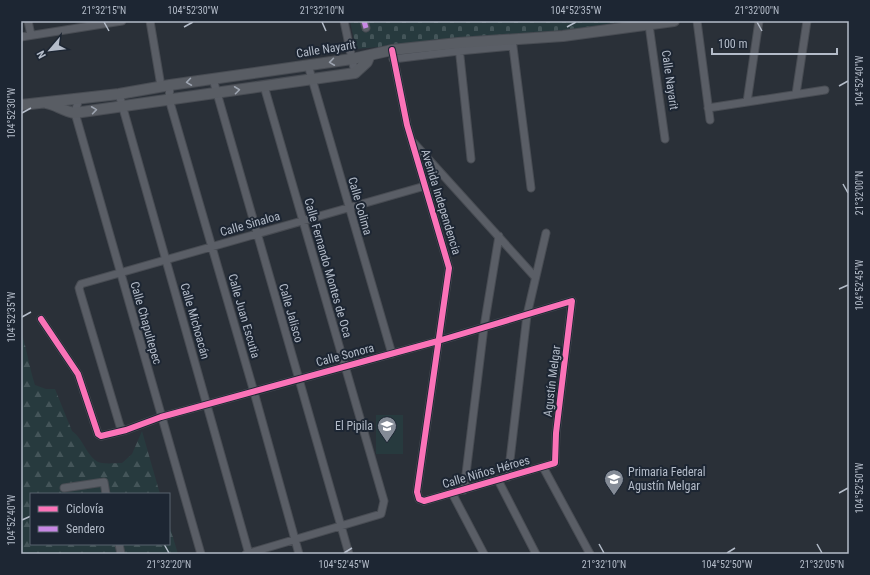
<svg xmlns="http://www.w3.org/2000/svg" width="870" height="575" viewBox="0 0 870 575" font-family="'Roboto Condensed',sans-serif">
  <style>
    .grass { fill: #273a3e }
    .forest { fill: url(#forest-firs) }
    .cemetery { fill: url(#cemetery-stones) }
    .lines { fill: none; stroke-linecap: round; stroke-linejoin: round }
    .street-casing { stroke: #484c53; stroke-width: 9 }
    .secondary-casing { stroke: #484c53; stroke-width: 12 }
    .street { stroke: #5a5e66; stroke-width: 7 }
    .secondary { stroke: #595d64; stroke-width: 10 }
    .quiet { stroke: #c787e3; stroke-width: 5; stroke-dasharray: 10 5; stroke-linecap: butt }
    .cycleway-casing { stroke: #1d2633; stroke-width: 8 }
    .cycleway { stroke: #fb73b8; stroke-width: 6 }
    .oneway { stroke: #9da4b0 }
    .ticks { fill: none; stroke: #b4bcc9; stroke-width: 1.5 }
    .labels { text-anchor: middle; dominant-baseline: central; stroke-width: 4; stroke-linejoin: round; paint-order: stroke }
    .street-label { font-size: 12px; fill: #b4bcc9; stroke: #1d2633 }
    .poi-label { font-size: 12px; fill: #b4bcc9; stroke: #1d2633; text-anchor: end }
    .neatline { fill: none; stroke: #b4bcc9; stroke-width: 1.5 }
    .ticks-label { font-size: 10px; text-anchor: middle; fill: #b4bcc9 }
  </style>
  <defs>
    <pattern id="forest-firs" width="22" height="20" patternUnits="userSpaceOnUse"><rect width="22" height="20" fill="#273a3e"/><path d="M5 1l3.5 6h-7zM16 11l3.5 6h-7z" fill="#445559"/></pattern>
    <pattern id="cemetery-stones" width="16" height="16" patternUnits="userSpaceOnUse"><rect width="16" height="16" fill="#273a3e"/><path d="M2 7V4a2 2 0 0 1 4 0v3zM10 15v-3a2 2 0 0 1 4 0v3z" fill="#445559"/></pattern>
  </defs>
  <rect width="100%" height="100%" fill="#2a3038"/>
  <path class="grass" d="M376 415H403V454H376Z"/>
  <path class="forest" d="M21 331C27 349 29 367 35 385L46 389H55L72 431C84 439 88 461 102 463 109 464 116 463 122 463L132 454 142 431 160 494H31V544H169V524L178 554H21Z"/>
  <path class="cemetery" d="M350 21H629L565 30 356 49Z"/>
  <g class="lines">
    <defs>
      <path id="street" d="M28 21 31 35
        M150 21 161 86
        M344 21 355 73
        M364 21 366 28
        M697 21 710 120
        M649 25 665 139
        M21 37 122 21
        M512 39 531 188
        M459 47 471 159
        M393 59 459 51 513 46
        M308 65 392 354
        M213 79 349 554
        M170 85 169 99 254 392 299 554
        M119 94 249 554
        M796 94 807 21
        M79 98 75 113 201 554
        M747 102 759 21
        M708 108 825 90
        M413 142 535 277
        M41 319 78 374 98 434 101 436 126 430 161 417 438 341 572 301 556 433 555 463 424 501 419 499 417 492 449 268 447 261 407 125 392 50
        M123 430 120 426 80 292 79 288 81 284 425 186
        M543 467 590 554
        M508 477 527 315 546 233
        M498 480 536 554
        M64 488 104 482 106 494
        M464 490 484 327 499 236
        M452 493 484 554
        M119 544 121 554
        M246 554 381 514 384 501 264 86"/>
      <path id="secondary" d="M46 103C55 104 63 111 75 113L355 73 367 62 370 55
        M21 105 119 94 170 85 352 59 392 50 458 43 563 36 674 21"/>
    </defs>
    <use href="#street" class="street-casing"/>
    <use href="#secondary" class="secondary-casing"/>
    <use href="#street" class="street"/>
    <use href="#secondary" class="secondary"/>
    <path class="quiet" d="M364 21 366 28"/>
    <defs>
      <path id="cycleway" d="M41 319 78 374 98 434 101 436 126 430 161 417 438 341 572 301 556 433 555 463 424 501 419 499 417 492 449 268 447 261 407 125 392 50"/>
    </defs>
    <use href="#cycleway" class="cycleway-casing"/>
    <use href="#cycleway" class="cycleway"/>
  </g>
  <defs><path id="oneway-chevron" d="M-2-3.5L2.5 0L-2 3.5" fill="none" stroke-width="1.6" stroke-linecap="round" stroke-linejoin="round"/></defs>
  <g class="oneway">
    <use href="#oneway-chevron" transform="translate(332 62) rotate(172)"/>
    <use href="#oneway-chevron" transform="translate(189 82) rotate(172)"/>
    <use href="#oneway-chevron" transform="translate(237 90) rotate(-7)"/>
    <use href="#oneway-chevron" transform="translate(94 110) rotate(-8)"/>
  </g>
  <path class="ticks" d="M104 22 109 31M322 22 326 31M757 22 762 31M184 27 193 22M567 27 576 22M839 86 848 81M22 113 31 108M843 184 848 193M839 289 848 285M22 317 31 312M839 493 848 488M22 520 31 516M164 544 169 553M599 544 604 553M817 544 822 553M344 553 352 548M727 553 735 548"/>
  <defs>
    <symbol id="school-pin" viewBox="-11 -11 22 30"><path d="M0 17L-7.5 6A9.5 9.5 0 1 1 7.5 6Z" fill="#848b96" stroke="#1d2633"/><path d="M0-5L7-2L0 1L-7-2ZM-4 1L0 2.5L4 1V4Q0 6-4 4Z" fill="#fff"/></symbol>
  </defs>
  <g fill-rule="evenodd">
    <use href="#school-pin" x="376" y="415" width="22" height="30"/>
    <use href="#school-pin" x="603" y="468" width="22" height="30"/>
  </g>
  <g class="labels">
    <g class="street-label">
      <text transform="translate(326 49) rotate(-9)">Calle Nayarit</text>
      <text transform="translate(670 80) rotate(82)">Calle Nayarit</text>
      <text transform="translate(441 202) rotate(73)">Avenida Independencia</text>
      <text transform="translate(360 206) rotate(74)">Calle Colima</text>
      <text transform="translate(250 224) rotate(-16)">Calle Sinaloa</text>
      <text transform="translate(328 268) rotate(74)">Calle Fernando Montes de Oca</text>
      <text transform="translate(291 313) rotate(74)">Calle Jalisco</text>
      <text transform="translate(244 316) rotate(74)">Calle Juan Escutia</text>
      <text transform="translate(195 321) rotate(74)">Calle Michoacán</text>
      <text transform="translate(146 323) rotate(74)">Calle Chapultepec</text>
      <text transform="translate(345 355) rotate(-15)">Calle Sonora</text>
      <text transform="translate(552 381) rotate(-83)">Agustín Melgar</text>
      <text transform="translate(486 472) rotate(-16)">Calle Niños Héroes</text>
    </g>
    <g class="poi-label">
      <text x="373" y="426">El Pipila</text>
      <text x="628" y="472" text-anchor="start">Primaria Federal<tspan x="628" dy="14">Agustín Melgar</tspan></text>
    </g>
  </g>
  <rect width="870" height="575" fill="none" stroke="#1d2633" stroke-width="44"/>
  <rect x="30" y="493" width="140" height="52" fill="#1d2633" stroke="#59626f"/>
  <rect x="38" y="506" width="20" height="6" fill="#fb73b8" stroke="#59626f"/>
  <text x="66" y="513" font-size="12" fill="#b4bcc9">Ciclovía</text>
  <rect x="38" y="526" width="20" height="6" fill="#c787e3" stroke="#59626f"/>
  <text x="66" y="533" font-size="12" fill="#b4bcc9">Sendero</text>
  <g transform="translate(50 50) rotate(242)" stroke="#1d2633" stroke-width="3" paint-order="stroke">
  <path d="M0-3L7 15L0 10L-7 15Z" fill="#b4bcc9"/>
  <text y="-6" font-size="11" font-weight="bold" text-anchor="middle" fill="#b4bcc9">N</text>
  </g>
  <path d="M712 48v6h125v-6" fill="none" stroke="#b4bcc9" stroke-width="2"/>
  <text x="718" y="48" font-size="12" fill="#b4bcc9" stroke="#1d2633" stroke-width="3" paint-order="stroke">100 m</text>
  <rect x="22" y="22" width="826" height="531" class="neatline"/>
  <g class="ticks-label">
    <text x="104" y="14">21°32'15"N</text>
    <text x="193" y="14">104°52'30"W</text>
    <text x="322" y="14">21°32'10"N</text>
    <text x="576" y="14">104°52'35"W</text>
    <text x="757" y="14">21°32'00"N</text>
    <text transform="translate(859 81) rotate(-90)" y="4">104°52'40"W</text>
    <text transform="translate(11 113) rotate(-90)" y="4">104°52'30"W</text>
    <text transform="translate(859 193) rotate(-90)" y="4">21°32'00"N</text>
    <text transform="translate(859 285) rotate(-90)" y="4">104°52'45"W</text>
    <text transform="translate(11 317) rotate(-90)" y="4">104°52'35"W</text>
    <text transform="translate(859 488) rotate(-90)" y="4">104°52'50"W</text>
    <text transform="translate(11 520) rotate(-90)" y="4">104°52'40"W</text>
    <text x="169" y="568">21°32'20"N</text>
    <text x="344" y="568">104°52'45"W</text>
    <text x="604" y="568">21°32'10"N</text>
    <text x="727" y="568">104°52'50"W</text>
    <text x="822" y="568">21°32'05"N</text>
  </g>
</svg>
